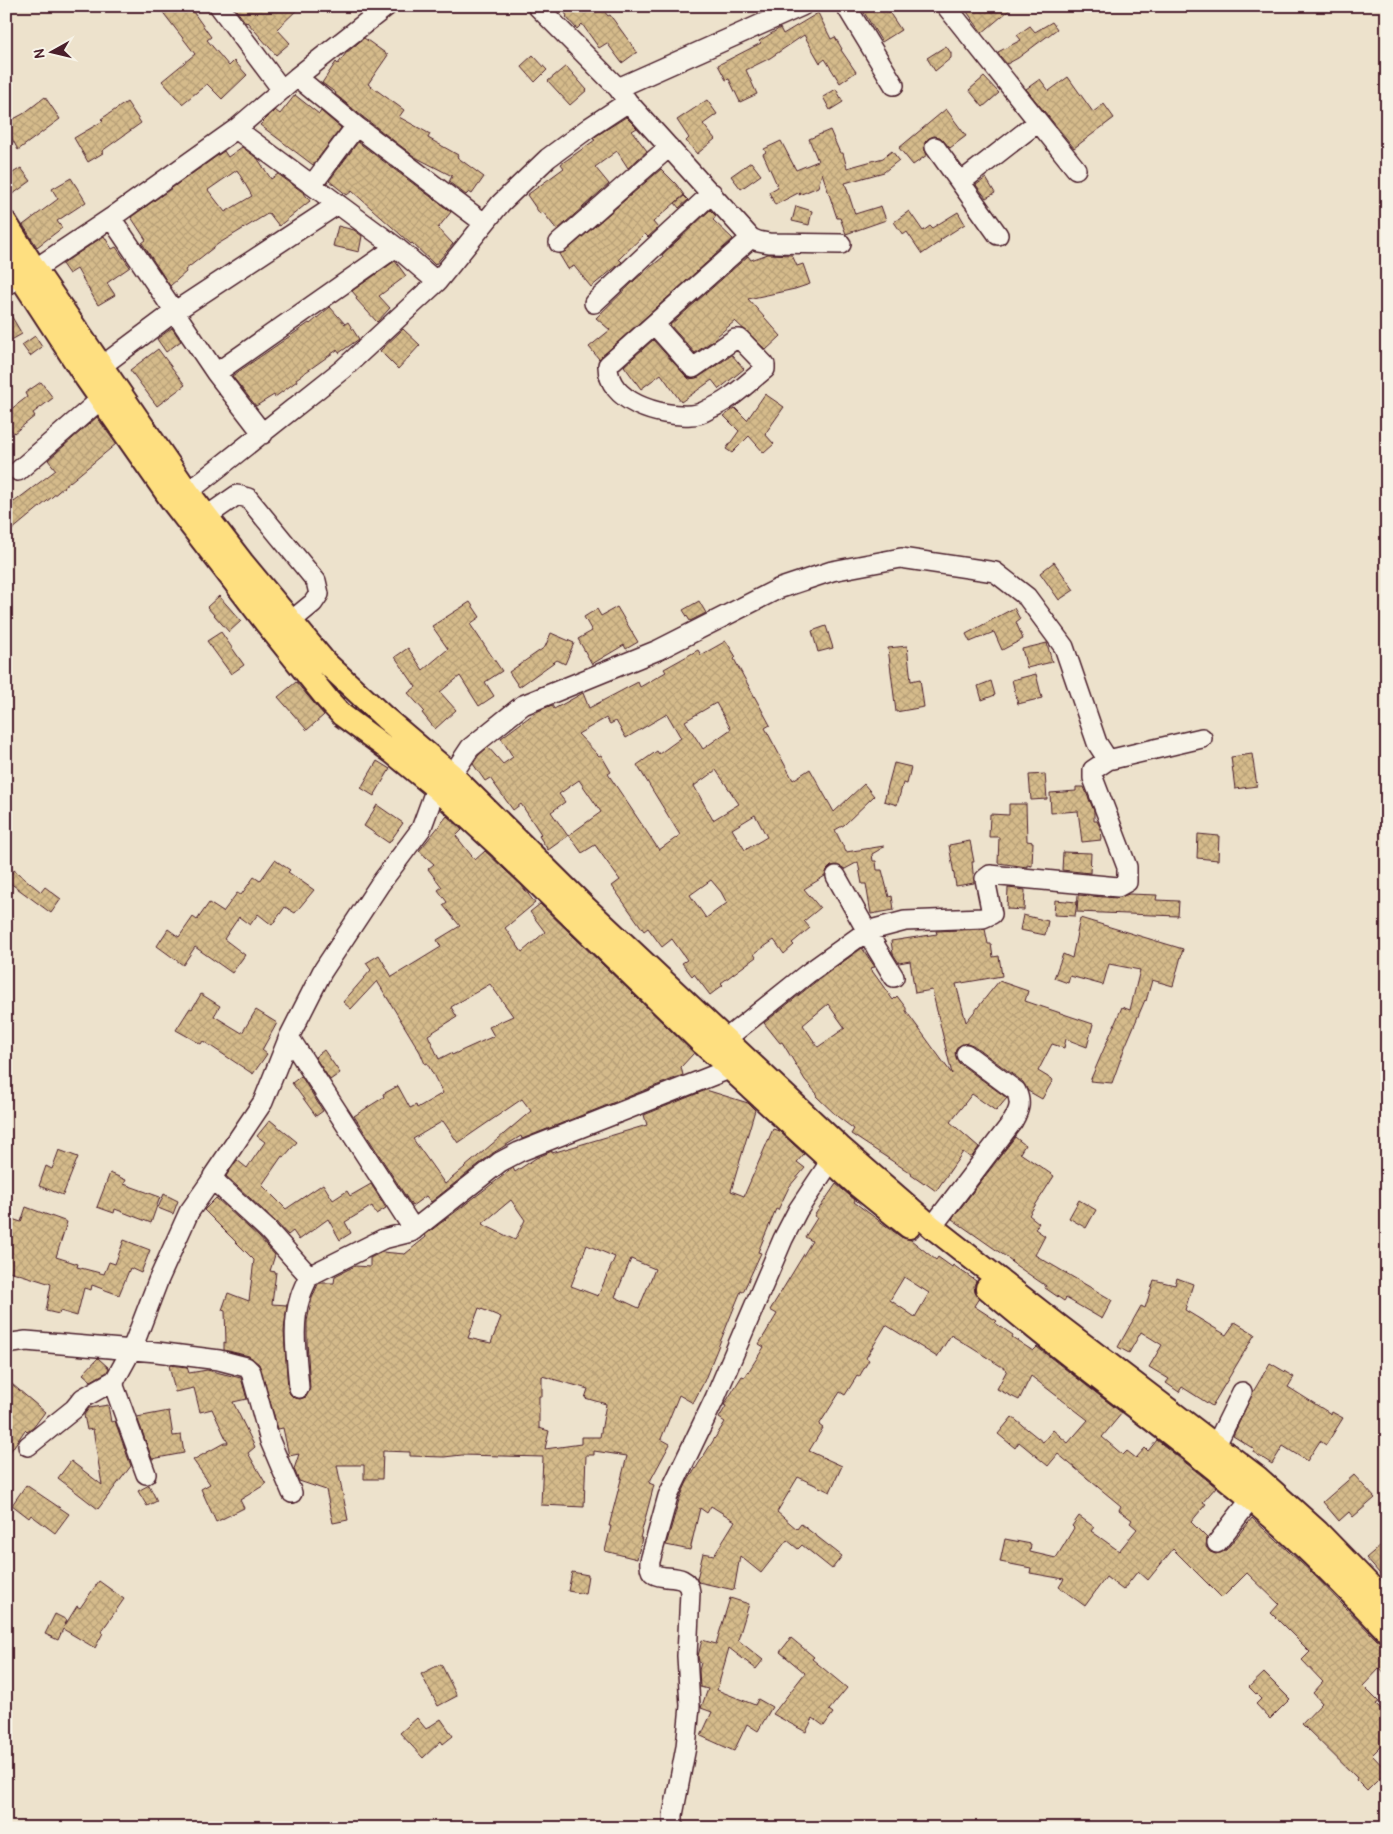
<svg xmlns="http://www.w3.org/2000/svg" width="1393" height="1834" viewBox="0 0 1393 1834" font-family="Pangolin,sans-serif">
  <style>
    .building { fill: url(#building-cross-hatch); stroke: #4a1f2b; fill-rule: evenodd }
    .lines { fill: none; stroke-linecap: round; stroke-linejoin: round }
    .minor-casing { stroke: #4a1f2b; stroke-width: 22 }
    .major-casing { stroke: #4a1f2b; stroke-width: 26 }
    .minor { stroke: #f7f3e8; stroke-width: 19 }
    .major { stroke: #fedf80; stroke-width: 22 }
  </style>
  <defs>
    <pattern id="building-cross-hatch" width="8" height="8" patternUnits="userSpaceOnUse" patternTransform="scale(1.25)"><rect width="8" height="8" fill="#d5bb8b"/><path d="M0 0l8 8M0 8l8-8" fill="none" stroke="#b8a078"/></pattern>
  </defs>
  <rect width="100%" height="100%" fill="#ede2cc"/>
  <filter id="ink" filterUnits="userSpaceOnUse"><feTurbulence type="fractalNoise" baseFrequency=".02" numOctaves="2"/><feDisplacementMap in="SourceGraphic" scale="10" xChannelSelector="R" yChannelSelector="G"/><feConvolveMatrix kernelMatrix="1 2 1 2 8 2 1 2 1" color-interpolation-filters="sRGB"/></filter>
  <g filter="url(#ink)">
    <path class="building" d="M158 6H189L211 37 207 40 229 66 234 61 247 75 222 99 207 84 182 104 162 81 195 54Z
      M233 6H301L277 29 290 43 276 55 247 22 246 23Z
      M561 6H600L608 16 610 15 637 52 622 63 607 43 599 48 582 24 577 29 566 17 567 16Z
      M860 6H885L901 30 882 42Z
      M963 6H1014L982 33Z
      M818 13 831 39 835 37 842 49 841 50 856 72 840 83 825 59 820 63 804 35 770 58 746 70 757 94 740 102 729 79 726 80 718 65 761 43 759 41 777 30 780 28 783 34Z
      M1052 22 1057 29 1018 58 1007 64 1000 56 998 52 1021 40 1017 35 1030 26 1035 32Z
      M364 38 388 55 368 84 404 110 399 117 430 134 428 138 458 155 457 157 484 177 472 194 469 192 466 195 449 182 452 176 415 157 363 117 335 94 336 93 322 83 336 62 338 64 346 53Z
      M946 46 951 53V58L935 71 927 58Z
      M533 55 547 70 535 82 521 66Z
      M566 66 587 90 570 105 548 81Z
      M984 77 999 93 983 107 969 90Z
      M1068 77 1093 112 1104 104 1114 118 1074 148 1026 89 1040 79 1049 91Z
      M836 89 843 102 830 110 823 97Z
      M295 95 319 114 321 111 341 128 313 165 260 125 275 110 280 114Z
      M45 97 60 119 18 150 6 127V123L23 114Z
      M707 100 717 114 703 124 715 139 697 154 686 141 689 138 677 120Z
      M127 102 141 123 102 151 103 153 88 162 74 138 103 121 101 119Z
      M946 109 966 136 950 148 940 137 934 136 929 138 925 142 924 148 927 155 913 165 899 148Z
      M626 117 637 128 632 131 647 151 628 168 617 151 595 167 609 184 557 230 543 212 540 214 527 195 564 168 561 164 595 140 593 139 596 136Z
      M830 130 840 153H843L847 168 883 158 892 151 899 160 884 172 845 183 855 214 881 206 886 220 846 234 840 218H837L822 173 818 187 799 195 800 192 775 205 769 192 778 187 763 154 766 152 764 149 781 141 796 170 818 161 809 139Z
      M358 142 451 212 438 228 453 244 435 265 412 243 411 244 352 191 347 195 329 181Z
      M242 147 258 159 271 179 278 174 304 193 310 201 279 226 269 213 218 244 185 270 186 272 170 286 142 243 146 240 131 217 224 151 228 157ZM237 170 252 196 225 212 208 190Z
      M751 162 761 175 741 189 731 176Z
      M21 168 31 181 13 194 6 185V177Z
      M661 169 676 184 684 195 653 222 658 228 648 237 645 234 619 259 622 262 591 287 574 266 568 269 559 254 566 251Z
      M71 178 86 202 57 221 62 228 37 247 23 225 58 199 52 189Z
      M986 178 995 193 986 198 976 185Z
      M684 196 688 200 679 208 675 203Z
      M796 206 812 211 809 225 792 221Z
      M710 210 716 216 713 220 733 239 599 359 589 347 610 330 596 318 636 279 663 257 662 255Z
      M909 211 923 231 930 226 932 228 958 212 965 224 940 240 941 241 922 254 907 232 903 235 894 222Z
      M338 226 354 230 362 236 359 252 333 246Z
      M104 236 112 249 116 247 130 267 107 283 115 295 98 305 77 269 69 274 62 264Z
      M768 254 792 255 797 266 803 264 810 284 795 289 748 299 781 336 766 350 735 321 717 336 718 337 695 353 670 325 748 256 751 260Z
      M395 261 406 276 379 296 390 308 377 322 356 299 357 297 352 291Z
      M6 307 22 334 6 343Z
      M330 307 345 324 348 322 359 339 339 353 337 350 296 379 297 381 275 397 274 395 256 406 232 376 309 323 310 324Z
      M172 328 181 341 166 352 157 339Z
      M403 329 420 345 398 369 380 351Z
      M35 336 42 347 30 356 22 345Z
      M653 340 685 375 689 379 699 377 732 355 744 369 719 389 712 380 681 402 661 374 641 389 624 366Z
      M158 349 185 385 157 406 130 370Z
      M41 382 53 398 33 413 35 416 14 433 6 424V413L27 397 25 393Z
      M765 394 784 407 765 434 774 444 764 453 749 436 732 453 726 449 739 431 724 416 735 408 747 420Z
      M97 417 116 444 6 535V492L14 502 56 470 48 460Z
      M1054 562 1074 590 1059 600 1040 573Z
      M219 596 241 621 229 632 207 607Z
      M699 601 706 613 690 621 683 610Z
      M470 602 480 617 470 624 502 671 485 682 494 696 479 706 460 676 440 692 456 710 435 729 422 713 424 711 408 693 416 687 395 657 408 648 423 670 448 649 432 626Z
      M617 607 638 642 626 649 624 645 592 664 578 639 592 631 584 617 597 609 601 616Z
      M1014 608 1020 619 1016 622 1023 639 1002 650 994 632 970 642 966 634Z
      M826 626 833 648 818 652 812 631Z
      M221 632 244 665 231 674 207 641Z
      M551 633 574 643 565 664 557 660 519 687 509 672 545 647Z
      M726 641 736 657 734 659 770 725 765 728 793 780 810 769 834 812 864 784 874 796 844 825 835 830 846 852 884 846V847L872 854 873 861H876L877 870H882L889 897 892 896 894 910 871 914 866 884H862L858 862 845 869 837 865 831 866 827 870 825 876 804 889 820 908 804 921 810 928 792 943 794 945 784 954 774 940 754 954 756 957 721 983 723 985 710 995 694 974 692 976 682 963 687 960 672 939 662 947 648 928 644 931 612 886 620 880 595 845 582 853 569 835 601 812 579 780 559 794 565 802 551 812 568 836 548 850 539 836 541 834 521 804 513 810 490 778 485 781 473 764 478 756 488 747 503 764 513 757 501 738 536 712 552 705 554 709 583 693 589 708 638 682 640 687 666 672 664 669 698 650 701 655ZM716 703 731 729 703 749 685 721ZM667 714 681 738 659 754 657 751 637 765 680 835 659 850 608 774 611 772 601 755 599 756 578 734 606 718 610 724 616 721 626 738ZM716 770 739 804 713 820 694 786ZM755 815 767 837 745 850 732 829ZM711 880 721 892 727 903 706 918 690 895Z
      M1047 643 1052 662 1027 668 1022 649Z
      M907 646 911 681 920 679 924 707 896 712 888 648Z
      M1036 674 1042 698 1018 704 1012 680Z
      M991 681 995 695 982 700 978 686Z
      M296 682 324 715 307 730 278 697Z
      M1252 754 1257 786 1235 789 1231 757Z
      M377 761 390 769 374 796 361 788Z
      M894 763 911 767 907 784 903 783 897 805 884 801Z
      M1045 774 1047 799 1031 800 1029 775Z
      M1076 787H1084L1094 811V821H1097L1100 827 1101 840 1082 842 1078 811 1051 813 1050 793 1076 791Z
      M1009 804H1026L1027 841 1033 842 1032 866 1027 865V867L998 863 999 837H989L990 814 1009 815Z
      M377 805 403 823 389 843 364 826Z
      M447 816 462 830 456 836 475 860 485 851 522 886 535 903 505 928 522 952 545 932 530 912 540 904 694 1053 681 1067 683 1075 522 1139 521 1136 493 1153 431 1202 426 1196 412 1206 354 1116 384 1097 383 1094 398 1086 410 1108 416 1105 417 1108 443 1093 427 1063 425 1064 420 1052 377 981 351 1009 343 1002 371 970 366 963 379 955 392 977 441 947 437 940 460 926 443 905 447 902 438 890 442 887 428 869 434 864 419 851ZM490 984 513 1016 489 1027 494 1036 452 1055 451 1053 439 1059 428 1035 457 1017 451 1007ZM522 1099 531 1111 445 1184 413 1139 443 1121 458 1143Z
      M1198 834 1219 836 1218 860 1197 858Z
      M970 841 974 862H972L974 883 956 886 949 845Z
      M1063 852 1091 853 1090 873 1062 870Z
      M275 860 290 870 288 872 314 890 295 913 285 907 272 925 258 914 250 925 239 917 224 939 245 955 232 973 195 947 183 965 157 946 168 929 179 937 193 917 197 920 209 903 223 912 237 893 241 895 254 877 260 881Z
      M14 870 41 892 45 887 61 899 51 913 6 880Z
      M1008 888 1025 890 1024 910 1007 909Z
      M1129 894 1157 895 1156 900 1179 901 1178 916 1077 912 1078 895 1117 898Z
      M1055 900 1077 902 1075 916 1054 915Z
      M1023 915 1048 921 1045 935 1020 930Z
      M1080 918 1183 949 1173 986 1152 980 1146 1001 1145 1000 1125 1047 1112 1083 1090 1081 1122 1007 1130 1010 1140 970 1109 964 1103 985 1070 976 1068 983 1054 978 1063 954 1072 958Z
      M985 929 988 944H991L993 957 999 956 1002 976 956 984 966 1022 999 981 1028 991 1025 1001 1093 1024 1087 1047 1066 1039 1064 1048 1052 1044 1038 1071 1053 1080 1042 1099 1028 1091 1023 1082 973 1045 967 1043 957 1047 955 1053 959 1063 1007 1098 996 1111 972 1094 950 1122 979 1147 971 1158 963 1152 936 1191 925 1183 924 1184 911 1175 912 1174 851 1134 854 1129 838 1117 816 1096 817 1094 805 1080 782 1042 780 1043 764 1023 814 983 862 948 875 967 870 968 893 1000 897 996 906 1008V1011L952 1074 932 990 915 993 910 961 899 963 893 954 891 941 937 934 936 931ZM828 1004 845 1028 818 1047 803 1025Z
      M201 994 220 1006 214 1016 242 1033 256 1010 277 1023 262 1050 267 1054 253 1074 203 1041 201 1044 176 1030 190 1008 192 1009Z
      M324 1050 340 1073 330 1080 315 1057Z
      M301 1076 323 1111 316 1116 292 1083Z
      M706 1090 748 1103 755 1110 731 1191 744 1196 773 1129 779 1131 804 1154 797 1162 805 1168 789 1187 778 1210 776 1209 758 1252 761 1253 743 1292 741 1291 736 1303 703 1384 693 1403 679 1395 661 1439 670 1444 649 1483 654 1485 640 1538H642L637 1559 605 1551 611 1526H609L627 1456 594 1451V1455H586L584 1507 541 1505 543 1457 462 1455 444 1457 410 1456V1452L383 1451 382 1479H364V1465H337L348 1520 333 1523 326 1490 299 1481 294 1469 299 1454 289 1456 283 1428 278 1429 259 1364 249 1356 224 1350V1342L226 1343 225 1311 222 1310 228 1293 249 1301 254 1260 204 1210 216 1198 259 1237 275 1255 270 1271 276 1272 272 1304 287 1305 284 1331 288 1389 290 1394 294 1398 300 1399 306 1397 310 1388 307 1342V1321L312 1298 318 1284 321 1283H334L335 1276 355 1266 370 1267V1258L382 1252 405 1254 426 1237 425 1235 513 1168 515 1172 536 1158 552 1151V1153L647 1125 644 1115ZM511 1200 525 1220 515 1240 482 1224ZM587 1245 615 1257 598 1296 571 1286ZM631 1259 655 1269 639 1308 615 1297ZM479 1308 501 1317 491 1343 468 1338ZM542 1376 588 1389 585 1398 606 1404 600 1437H581V1444L545 1449 549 1431 539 1428V1396H542Z
      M270 1120 297 1142 284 1157 282 1156 262 1185 286 1209 323 1184 333 1200 347 1191 350 1196 371 1184 386 1208 376 1214 372 1206 345 1222 351 1233 340 1240 328 1219 299 1240 293 1231 288 1235 275 1221 226 1176 237 1160 247 1168 265 1142 257 1136Z
      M1015 1137 1025 1145 1020 1153 1054 1176 1029 1215 1039 1223 1035 1229 1045 1236 1035 1255 1112 1300 1102 1319 1066 1298 1064 1301 1045 1288 1046 1286 1011 1262 1012 1261 952 1219Z
      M59 1150 78 1157 63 1195 39 1186 46 1166 52 1169Z
      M110 1173 126 1180 124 1184 160 1197 151 1223 115 1209 114 1213 97 1207Z
      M836 1184 855 1200 854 1202 901 1237 911 1240 936 1260 938 1257 952 1267 953 1265 976 1281 974 1286 975 1292 979 1298 974 1306 997 1321 995 1323 1013 1335 1012 1337 1033 1351 1037 1347 1122 1413 1102 1437 1123 1455 1127 1451 1136 1458 1145 1448 1148 1451 1157 1440 1216 1487 1203 1502 1206 1504 1191 1522 1207 1538 1206 1547 1210 1552 1216 1554 1226 1550 1252 1518 1312 1573 1377 1640 1387 1645V1676L1380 1668 1363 1686 1379 1702 1376 1704 1387 1715V1740L1372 1755 1387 1771 1367 1791 1356 1780 1357 1778 1302 1724 1322 1703 1313 1693 1323 1682 1302 1660 1310 1652 1271 1613 1279 1604 1247 1573 1222 1598 1173 1549 1148 1580 1138 1571 1123 1590 1106 1577 1085 1606 1059 1587 1064 1579 1030 1573 1031 1568 1000 1562 1005 1539 1031 1544 1030 1552 1056 1558 1074 1528 1072 1526 1079 1516 1094 1527 1091 1531 1119 1551 1137 1529 1130 1523 1132 1520 1119 1510 1121 1506 1058 1454 1048 1466 1019 1442 1015 1448 998 1434 1012 1417 1043 1442 1053 1430 1068 1443 1088 1420 1031 1376 1019 1400 997 1389 1007 1370 951 1335 937 1357 886 1325 866 1358 869 1360 859 1377 857 1376 845 1395 840 1392 819 1425 823 1428 809 1451 842 1466 830 1492 798 1477 777 1512 797 1529 801 1524 842 1556 832 1569 802 1545 798 1549 787 1540 761 1573 740 1556 734 1590 698 1582 697 1579 703 1553 714 1555 735 1521 711 1506 707 1513 700 1508 690 1550 666 1545 679 1500 687 1482 725 1422 719 1418 726 1406 724 1405 742 1376 745 1377 764 1347 759 1344 777 1314 770 1310 812 1241 805 1237 817 1218 814 1216ZM904 1277 929 1293 915 1317 890 1300Z
      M164 1194 178 1201 173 1214 158 1208Z
      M1079 1200 1096 1210 1086 1228 1069 1218Z
      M26 1207 67 1222 56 1257 78 1264 77 1267 104 1274 109 1262 115 1264 124 1240 150 1250 141 1273 130 1268 119 1295 92 1285 91 1290 84 1288 77 1316 60 1311 59 1314 46 1311 51 1284 6 1270V1217L21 1222Z
      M1177 1278 1193 1284 1185 1310 1226 1335 1235 1322 1255 1334 1212 1406 1182 1387 1179 1392 1166 1383 1169 1379 1149 1367 1162 1345 1141 1332 1129 1353 1118 1347 1141 1306 1145 1308 1154 1280 1175 1285Z
      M98 1358 109 1368 107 1372 91 1381 83 1374Z
      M1270 1363 1294 1377 1288 1387 1331 1414 1332 1412 1343 1418 1326 1445 1320 1441 1307 1461 1283 1446 1272 1464 1253 1452 1254 1449 1233 1436 1253 1392Z
      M169 1365 187 1367 189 1373 207 1370 241 1378 247 1399 233 1402 255 1447 248 1453 266 1484 240 1500 244 1508 216 1522 201 1489 210 1484 193 1460 224 1443H228L212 1409 200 1412 194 1388 175 1392Z
      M6 1379 45 1412 33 1428 27 1432 25 1430 6 1458Z
      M108 1405 111 1422 115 1421 131 1466 98 1509 58 1478 71 1461 102 1485 93 1429 87 1430 84 1415 89 1408Z
      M169 1411 173 1436 181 1435 184 1453 152 1459 137 1417Z
      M1354 1475 1375 1498 1353 1517 1349 1512 1339 1521 1323 1502Z
      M26 1485 69 1514 55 1533 31 1515 29 1518 12 1505Z
      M149 1485 157 1501 147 1506 138 1491Z
      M1387 1540V1582L1366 1558Z
      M572 1572 588 1575 585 1594 568 1591Z
      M99 1581 124 1599 101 1632 103 1633 95 1648 63 1629 58 1640 45 1634 55 1614 67 1620 64 1627 77 1606 80 1608Z
      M730 1598 749 1604 738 1640 763 1660 756 1669 729 1648 717 1690 755 1705 758 1699 772 1707 758 1731 747 1724 734 1751 701 1736 712 1712 701 1708 708 1689 700 1687 699 1670 701 1663 699 1662 698 1656 702 1640 716 1644Z
      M791 1638 814 1657 812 1659 847 1688 829 1710 833 1713 824 1726 813 1718 806 1732 773 1714 805 1673 780 1652Z
      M441 1664 457 1696 438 1706 421 1674Z
      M1264 1673 1290 1699 1270 1719 1256 1704 1261 1699 1249 1687Z
      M417 1718 426 1729 441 1719 453 1736 443 1744 441 1741 423 1758 400 1733Z"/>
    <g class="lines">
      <defs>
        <path id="minor" d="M219 6 282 90
          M537 6 618 88 628 102 751 238
          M846 6 894 85
          M946 6 1076 169
          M297 77 356 126 484 223
          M618 88 802 6
          M236 129 396 247 437 282
          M935 147 998 235
          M961 182 1038 122
          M312 185 356 126
          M111 218 216 373 263 434
          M559 243 669 147
          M6 285 35 269 111 218 236 129 297 77 387 6
          M594 303 712 193
          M654 324 693 368 735 339H740L765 365V369C747 383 730 401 709 409 704 412 696 415 691 415 660 417 607 402 608 365L751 238 758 241 769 243 841 244
          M216 373 396 247
          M91 374 174 312 338 204
          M18 471 101 399
          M188 492 343 369 437 282 501 203 548 158 590 127 628 102
          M207 516 237 495 248 498 316 581 319 594 313 603 290 622
          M452 775 470 748 523 705 658 650 778 589 832 571 901 558 995 572 1027 597 1064 647 1097 743 1108 760
          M836 876 877 949 894 977
          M289 1037 414 1230
          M727 1038 807 974 867 931 905 921 983 918 992 914 985 879 990 875 1118 887 1127 882V867L1093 778V770L1108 760 1202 738
          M932 1227 1013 1121C1019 1110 1022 1103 1016 1091L966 1054
          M309 1276 267 1229 219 1185 214 1179 213 1176 263 1102 289 1037 322 972 380 884 421 829 436 788
          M6 1344 26 1341 157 1352 219 1360 246 1367 251 1372 270 1441 292 1493
          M299 1388C297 1359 291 1326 300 1298 302 1290 306 1283 309 1276L383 1239 411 1232 500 1162 519 1152 742 1064
          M1216 1445 1242 1392
          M28 1446 74 1409 83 1398 115 1380
          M146 1474 114 1386 115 1380 132 1349 158 1281 189 1212 213 1178
          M1217 1543 1251 1499
          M673 1828V1815L686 1747 690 1706 687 1656 690 1592C687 1565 647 1590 650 1561L668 1496 715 1398 783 1239 798 1210 838 1150"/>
        <path id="major" d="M6 223 35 269 188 492 242 562 325 662 385 718 452 775 586 908 840 1147 932 1227 1055 1323 1257 1477 1318 1532 1387 1603
          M6 255 86 378 172 501 266 623 328 700 342 715 392 752 436 788 501 848 703 1044 857 1185 909 1227
          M987 1288C1072 1362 1165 1426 1251 1499 1299 1540 1344 1585 1387 1631"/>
      </defs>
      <use href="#minor" class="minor-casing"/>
      <use href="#major" class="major-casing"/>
      <use href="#minor" class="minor"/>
      <use href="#major" class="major"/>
    </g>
  </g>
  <rect width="1393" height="1834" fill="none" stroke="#f7f3e8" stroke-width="25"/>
  <rect x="12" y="12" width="1368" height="1809" fill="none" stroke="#4a1f2b" stroke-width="2" filter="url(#ink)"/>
  <g transform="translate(52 52) rotate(262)" stroke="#f7f3e8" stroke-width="4" paint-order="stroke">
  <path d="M0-4L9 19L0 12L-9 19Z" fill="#4a1f2b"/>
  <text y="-8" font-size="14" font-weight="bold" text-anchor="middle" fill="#4a1f2b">N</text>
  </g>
</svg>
